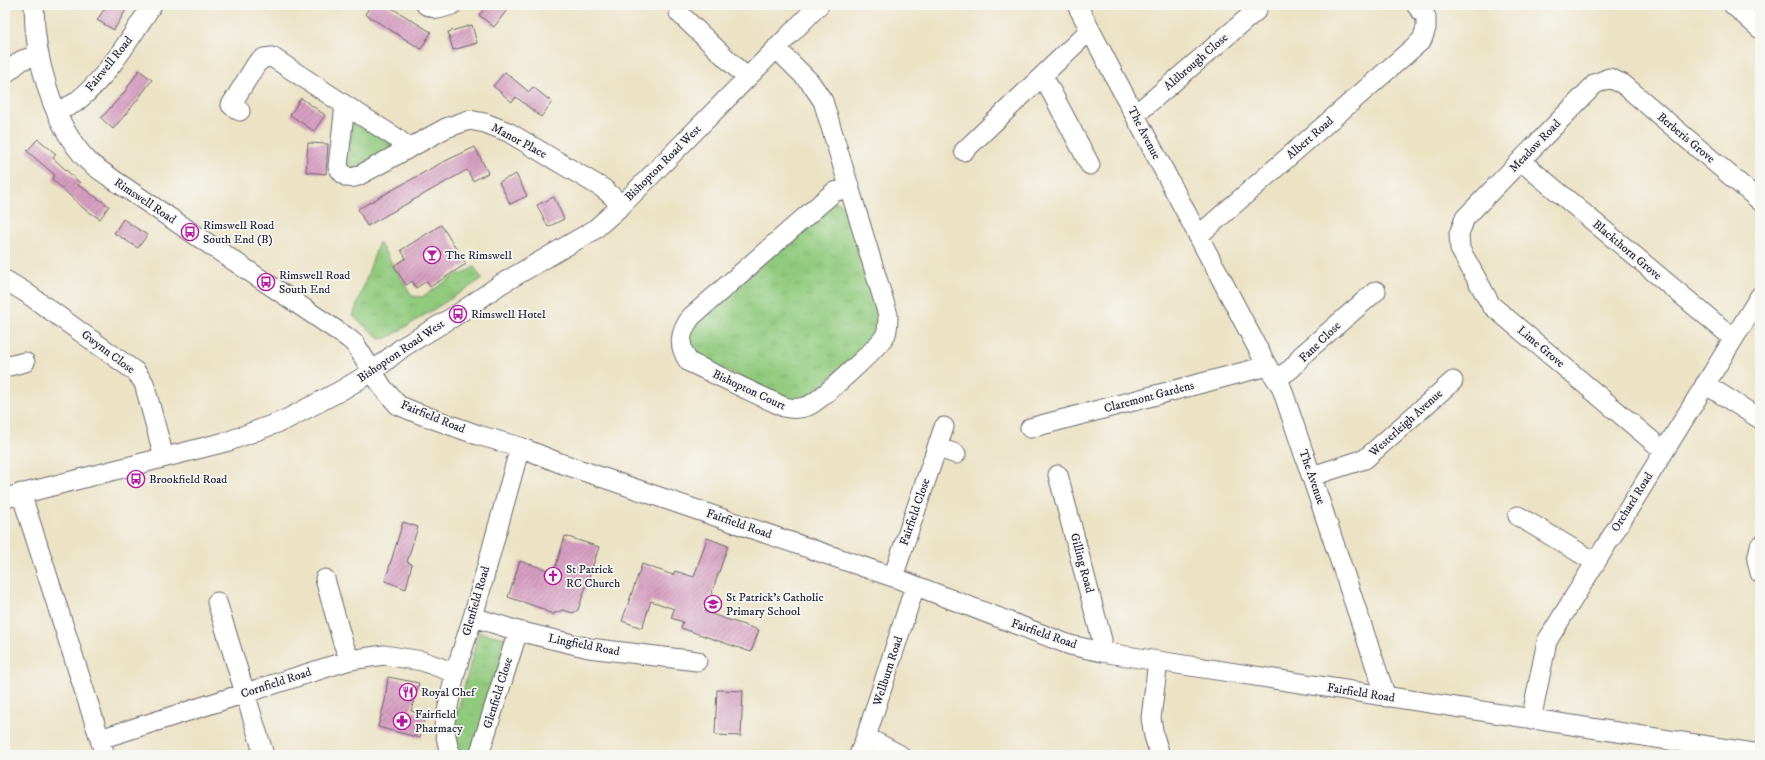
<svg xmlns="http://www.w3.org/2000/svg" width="1765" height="760" viewBox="0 0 1765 760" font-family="'IM FELL DW Pica',serif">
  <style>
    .grass { fill: url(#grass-tufts); stroke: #5a765c }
    .building { fill: url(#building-hatch) }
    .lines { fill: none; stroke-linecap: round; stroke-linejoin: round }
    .minor-casing { stroke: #69666b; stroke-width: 21 }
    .minor { stroke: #fff; stroke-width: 19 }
    .labels { text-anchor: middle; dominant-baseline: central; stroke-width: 3.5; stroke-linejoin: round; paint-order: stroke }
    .street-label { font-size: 12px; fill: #22223b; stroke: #f6f6f2 }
    .poi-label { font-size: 12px; fill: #22223b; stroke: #f6f6f2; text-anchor: start }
  </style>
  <defs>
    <pattern id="grass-tufts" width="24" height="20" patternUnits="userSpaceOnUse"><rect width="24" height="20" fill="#91ca7d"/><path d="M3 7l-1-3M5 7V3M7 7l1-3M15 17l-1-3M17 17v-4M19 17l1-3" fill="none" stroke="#7dad6d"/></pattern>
    <pattern id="building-hatch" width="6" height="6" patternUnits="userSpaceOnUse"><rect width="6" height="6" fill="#d79fc1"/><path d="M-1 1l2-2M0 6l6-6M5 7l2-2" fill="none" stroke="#ae819e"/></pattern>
  </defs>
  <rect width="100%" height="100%" fill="#f6f6f2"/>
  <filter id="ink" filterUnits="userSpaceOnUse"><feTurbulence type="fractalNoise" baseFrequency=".025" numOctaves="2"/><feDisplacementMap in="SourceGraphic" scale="8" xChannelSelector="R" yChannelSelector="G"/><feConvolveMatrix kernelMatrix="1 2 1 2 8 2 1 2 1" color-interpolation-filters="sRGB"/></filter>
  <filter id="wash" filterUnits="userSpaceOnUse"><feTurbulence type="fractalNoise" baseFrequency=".012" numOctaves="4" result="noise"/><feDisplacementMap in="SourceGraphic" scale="16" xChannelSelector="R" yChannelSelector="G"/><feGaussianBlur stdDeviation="0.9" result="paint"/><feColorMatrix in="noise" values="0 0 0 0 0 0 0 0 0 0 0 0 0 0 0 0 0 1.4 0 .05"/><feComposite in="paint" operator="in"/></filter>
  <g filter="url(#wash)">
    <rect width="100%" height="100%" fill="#ece3c5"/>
    <path class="grass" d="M353 119 391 144 393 147 355 172 346 171Z
      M833 201C848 204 851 216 857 230L853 234 869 288 875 292 879 308V334L811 395 797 400 787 399 697 357C688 348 688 340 691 328Z
      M379 242 412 296 422 297 459 273 461 275 474 267 482 279 388 338 380 339 353 316Z
      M479 632 506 638 475 755H461L453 728Z"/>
    <g id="blocks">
      <path class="building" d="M107 5H129L114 30 97 20Z
        M371 5H387L431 32 421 49 365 14Z
        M487 5H511L494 27 479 15Z
        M472 25 477 43 453 50 448 32Z
        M139 70 152 80 135 103 113 129 101 118 124 93Z
        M505 72 529 92 533 87 552 102 541 117 516 97 512 102 493 86Z
        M301 98 325 115 314 131 290 115Z
        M38 139 56 154 53 158 80 183 78 185 109 206 100 219 83 208 52 179 55 175 27 151Z
        M308 143 328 144 326 174 306 172Z
        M475 147 488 173 473 181 467 170 367 226 358 209 441 163Z
        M516 174 527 196 510 204 499 182Z
        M554 197 564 219 548 227 537 205Z
        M123 219 147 235 138 248 114 233Z
        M441 225 466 264 430 287 427 281 416 288 412 281 406 285 394 266 406 258 401 250Z
        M403 522 418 527 407 562 412 564 406 589 385 581Z
        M565 536 599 547 578 610 573 613 563 610 553 614 545 611 543 609 508 597 520 561 554 572Z
        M707 538 728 546 705 612 759 630 751 652 681 628 683 622 671 618 674 609 651 601 642 628 622 621 642 564 673 575 675 571 694 577Z
        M388 677 419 683 411 711 425 715 420 738 378 727 385 701Z
        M717 690 743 691 741 736 715 735Z"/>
    </g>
  </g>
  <g filter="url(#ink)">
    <use href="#blocks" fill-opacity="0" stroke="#69666b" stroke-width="1"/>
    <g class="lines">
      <defs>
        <path id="minor" d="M34 5C34 56 52 125 89 162 96 168 106 174 114 180L348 338 355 344 383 388 398 405 417 413 478 435 520 447 560 463 893 577 1070 645 1102 652 1158 661 1760 754
          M426 5 438 9 452 5
          M1077 5 1211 260
          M1733 5 1760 29
          M679 13 747 78
          M776 48 810 82 823 101 888 315C888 321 888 328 886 334 881 345 820 401 808 406 800 409 792 409 784 407L689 362C677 345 680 333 691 317L820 204 834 192 850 187
          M5 74 22 60 38 55
          M1043 76 1090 165
          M345 105 395 137 409 148
          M57 111C63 108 71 106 76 102 106 79 131 37 152 5
          M240 111 231 105 257 63 264 58 272 57 345 105 338 166C343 176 348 180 358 176L446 128 469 120 485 123 508 132 604 189 613 197 620 207
          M1135 115 1257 10
          M964 151 1090 30
          M1521 161 1733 338
          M1198 236 1422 40 1426 28V17L1416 5
          M1215 267 1267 366 1281 386 1386 697
          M5 280 25 292 136 372 144 383 164 457
          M5 367 25 362
          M1276 377C1288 373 1294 368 1301 356L1376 291
          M1705 384 1760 419
          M1030 428 1267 366
          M937 447 956 454
          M1664 451 1491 305 1460 249 1459 234 1465 218 1595 84 1609 78 1623 84 1760 201
          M1058 475 1102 640V652
          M1312 476 1365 459 1453 381
          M21 493 105 755
          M5 498 229 441 285 420 340 391 372 372 403 347 458 314 501 284 594 230 620 207 819 5
          M1518 516 1595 562
          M1760 546 1757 560 1760 573
          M893 577 944 427
          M325 579 343 643 350 660
          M217 602 264 755
          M473 617 518 631 589 648 697 661
          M1158 661 1151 718 1154 736 1160 755
          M1531 720 1547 641 1760 296
          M866 737 900 755
          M100 739 350 660 384 655 422 661 455 673
          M452 755 449 751 444 726 455 673 473 617 520 447
          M479 755 518 631
          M859 755 866 737 915 586"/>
      </defs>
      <use href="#minor" class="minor-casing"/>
      <use href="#minor" class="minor"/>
    </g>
  </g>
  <defs>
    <symbol id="bus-ring" viewBox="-11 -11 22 22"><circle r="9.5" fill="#f6f6f2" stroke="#b5179e" stroke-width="1.5"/><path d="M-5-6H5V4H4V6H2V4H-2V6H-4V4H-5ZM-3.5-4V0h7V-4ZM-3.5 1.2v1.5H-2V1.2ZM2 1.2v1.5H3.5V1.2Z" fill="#b5179e"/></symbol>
    <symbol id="bar-ring" viewBox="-11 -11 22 22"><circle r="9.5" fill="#f6f6f2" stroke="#b5179e" stroke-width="1.5"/><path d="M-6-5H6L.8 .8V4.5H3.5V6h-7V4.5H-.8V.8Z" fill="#b5179e"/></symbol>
    <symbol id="church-ring" viewBox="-11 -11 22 22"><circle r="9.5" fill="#f6f6f2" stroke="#b5179e" stroke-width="1.5"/><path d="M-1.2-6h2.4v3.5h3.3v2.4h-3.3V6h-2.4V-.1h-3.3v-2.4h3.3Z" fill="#b5179e"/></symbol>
    <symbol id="school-ring" viewBox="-11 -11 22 22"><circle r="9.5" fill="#f6f6f2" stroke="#b5179e" stroke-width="1.5"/><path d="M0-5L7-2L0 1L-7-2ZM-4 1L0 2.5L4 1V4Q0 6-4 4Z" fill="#b5179e"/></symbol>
    <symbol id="restaurant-ring" viewBox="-11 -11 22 22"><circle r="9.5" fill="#f6f6f2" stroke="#b5179e" stroke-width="1.5"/><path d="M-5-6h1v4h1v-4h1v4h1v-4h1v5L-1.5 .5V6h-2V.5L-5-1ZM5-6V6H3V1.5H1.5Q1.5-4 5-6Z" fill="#b5179e"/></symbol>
    <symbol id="pharmacy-ring" viewBox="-11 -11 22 22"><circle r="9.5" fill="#f6f6f2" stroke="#b5179e" stroke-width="1.5"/><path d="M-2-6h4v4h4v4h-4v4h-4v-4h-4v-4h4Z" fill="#b5179e"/></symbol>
  </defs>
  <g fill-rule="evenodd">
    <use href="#bus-ring" x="180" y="222" width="20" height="20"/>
    <use href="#bar-ring" x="422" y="245" width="20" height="20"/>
    <use href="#bus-ring" x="256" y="272" width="20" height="20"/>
    <use href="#bus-ring" x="448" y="304" width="20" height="20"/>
    <use href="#bus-ring" x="126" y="469" width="20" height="20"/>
    <use href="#church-ring" x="543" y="566" width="20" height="20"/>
    <use href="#school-ring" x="703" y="594" width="20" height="20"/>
    <use href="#restaurant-ring" x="398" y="682" width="20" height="20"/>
    <use href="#pharmacy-ring" x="392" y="711" width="20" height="20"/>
  </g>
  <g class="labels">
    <g class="street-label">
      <text transform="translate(1196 62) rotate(-41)">Aldbrough Close</text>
      <text transform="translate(109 64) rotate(-51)">Fairwell Road</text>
      <text transform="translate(1144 133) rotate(63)">The Avenue</text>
      <text transform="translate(1310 138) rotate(-41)">Albert Road</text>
      <text transform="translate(1686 138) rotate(40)">Berberis Grove</text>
      <text transform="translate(519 141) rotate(28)">Manor Place</text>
      <text transform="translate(1535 146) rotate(-46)">Meadow Road</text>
      <text transform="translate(663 163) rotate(-45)">Bishopton Road West</text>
      <text transform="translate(145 201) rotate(34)">Rimswell Road</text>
      <text transform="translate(1627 250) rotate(40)">Blackthorn Grove</text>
      <text transform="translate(1320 342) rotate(-44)">Fane Close</text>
      <text transform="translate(1541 347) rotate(40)">Lime Grove</text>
      <text transform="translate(401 351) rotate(-34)">Bishopton Road West</text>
      <text transform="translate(108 352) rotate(37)">Gwynn Close</text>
      <text transform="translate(749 390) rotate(25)">Bishopton Court</text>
      <text transform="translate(1149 397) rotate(-15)">Claremont Gardens</text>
      <text transform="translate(433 417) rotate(22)">Fairfield Road</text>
      <text transform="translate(1406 423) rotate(-42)">Westerleigh Avenue</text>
      <text transform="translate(1312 477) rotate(71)">The Avenue</text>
      <text transform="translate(1632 502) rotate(-58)">Orchard Road</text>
      <text transform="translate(915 512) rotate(-71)">Fairfield Close</text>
      <text transform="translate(739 524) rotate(19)">Fairfield Road</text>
      <text transform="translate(1082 563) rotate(75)">Gilling Road</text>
      <text transform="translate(476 601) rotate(-74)">Glenfield Road</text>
      <text transform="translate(1044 634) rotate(19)">Fairfield Road</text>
      <text transform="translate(584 645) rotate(11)">Lingfield Road</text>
      <text transform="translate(888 671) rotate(-72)">Wellburn Road</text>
      <text transform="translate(276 683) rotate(-18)">Cornfield Road</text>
      <text transform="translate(498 693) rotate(-73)">Glenfield Close</text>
      <text transform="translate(1361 693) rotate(9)">Fairfield Road</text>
    </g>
    <g class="poi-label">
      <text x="203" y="225">Rimswell Road<tspan x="203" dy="14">South End (B)</tspan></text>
      <text x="445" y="255">The Rimswell</text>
      <text x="279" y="275">Rimswell Road<tspan x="279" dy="14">South End</tspan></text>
      <text x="471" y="314">Rimswell Hotel</text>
      <text x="149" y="479">Brookfield Road</text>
      <text x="566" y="569">St Patrick<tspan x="566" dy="14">RC Church</tspan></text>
      <text x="726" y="597">St Patrick's Catholic<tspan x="726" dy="14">Primary School</tspan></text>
      <text x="421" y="692">Royal Chef</text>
      <text x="415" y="714">Fairfield<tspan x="415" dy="14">Pharmacy</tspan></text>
    </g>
  </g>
  <rect width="1765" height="760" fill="none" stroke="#f6f6f2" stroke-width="20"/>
</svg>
